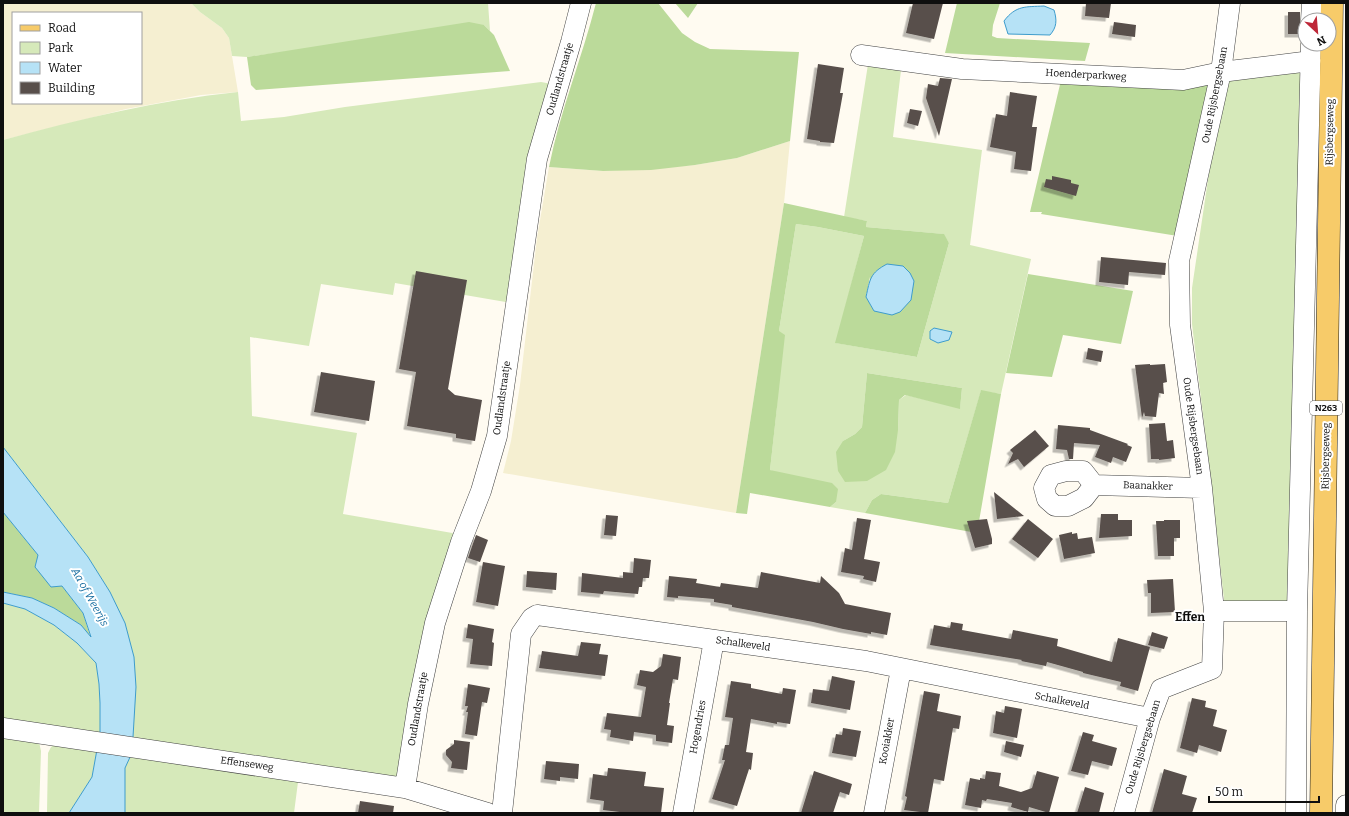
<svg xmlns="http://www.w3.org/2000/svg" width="1349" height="816" viewBox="0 0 1349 816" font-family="Bitter,serif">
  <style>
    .farmland { fill: #f5efd1; fill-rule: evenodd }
    .green { fill: #d6e9ba; fill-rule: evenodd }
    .forest { fill: #bbda9a; fill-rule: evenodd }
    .water { fill: #b6e2f6; stroke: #3e9ccc }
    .building { fill: #584f4b; filter: url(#shadow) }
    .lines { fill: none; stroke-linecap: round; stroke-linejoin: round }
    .minor-casing { stroke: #424242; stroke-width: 21 }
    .major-casing { stroke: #202020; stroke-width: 23 }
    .minor { stroke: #fff; stroke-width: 20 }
    .major { stroke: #f7cb69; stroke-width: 22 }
    .labels { text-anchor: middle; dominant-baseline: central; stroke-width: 4; stroke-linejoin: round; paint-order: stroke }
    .shield { fill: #fff; stroke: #575757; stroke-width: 1 }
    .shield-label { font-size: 9px; font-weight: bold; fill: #0f0f0f }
    .street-label { font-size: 10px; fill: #0f0f0f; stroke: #fff }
    .water-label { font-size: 11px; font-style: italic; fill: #186ea1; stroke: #fff }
    .quarter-label { font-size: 12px; font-weight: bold; fill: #0f0f0f; stroke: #fff }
  </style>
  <defs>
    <filter id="shadow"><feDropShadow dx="-3.5" dy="3.5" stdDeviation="0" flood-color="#0004"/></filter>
  </defs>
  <rect width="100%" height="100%" fill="#fffbf1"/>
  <path class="farmland" d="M3 3H191L200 12 222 28 229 38 238 92 201 95 126 109 3 140ZM13 13H141V103H13Z
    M790 141 784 203 736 513 503 473 511 441 520 385 537 238 549 167 603 171 695 165 737 158Z"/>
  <path class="green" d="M191 3H488L490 31 484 25 247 57 232 56 229 38 222 28 200 12Z
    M869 58 902 62 893 137 982 150 970 245 1031 259 1001 394 981 391 948 503 881 494 872 500 865 513 830 507 836 502 770 470 777 406 779 331 796 224 818 227 864 236 836 343 917 357 949 243 943 234 866 227 867 221 844 217ZM867 373 962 388 960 408 906 395 899 400 898 430 843 441 855 434 862 427Z
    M1279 73H1302L1293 605 1225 608 1207 448 1192 324V288L1210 166 1229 81Z
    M541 82 552 84 511 303 395 283 393 295 321 284 309 346 250 337 252 416 357 433 343 514 458 534 403 768 395 780 133 739 110 592 88 557 3 447V140C80 119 158 100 238 92L241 121 284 117 345 107Z
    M3 603 25 609 54 625 77 643 96 663 99 684 100 703V733L3 720Z
    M3 735 39 742 41 751 39 813H3Z
    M55 744 97 750 92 777 69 813H47L48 753 51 747Z
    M131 755 401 793 298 782 294 813H125V767Z"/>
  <path class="forest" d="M596 3H658L682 33 695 42 710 49 799 52 790 141 737 158 695 165 651 170 603 171 549 167C560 111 582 58 596 3Z
    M675 3H698L688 18Z
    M957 3H1000L993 25 992 36 997 38 1090 43 1085 61 945 53Z
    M469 22 484 25 494 35 510 71 256 90 251 85 247 57Z
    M1062 76 1213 82 1184 237 1041 214 1042 212H1030Z
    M784 203 867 221 866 227 944 234 949 243 917 357 835 343 864 236 818 227 796 224 779 331 785 335 770 470 832 483 838 489 836 502 830 507 750 493 747 514 736 513ZM870 277 874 311 866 297Z
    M1028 274 1133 291 1121 344 1063 335 1052 377 1006 373Z
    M867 373 962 388 960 409 905 395 899 400 898 430 895 452 886 470 867 481 845 482 838 471 836 452 843 441 855 434 862 427Z
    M981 390 1001 394 977 533 865 513 872 500 881 494 948 503Z
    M3 512 38 555 83 613 91 639 81 625 54 608 32 598 3 592Z"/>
  <path class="water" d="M1044 6 1054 10C1057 20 1057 27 1050 35L1008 34 1004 21C1016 5 1026 7 1044 6Z
    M887 264 903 266 910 273 914 281 911 300 900 312 892 315 874 311 866 297C870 279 870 273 887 264Z
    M934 328 952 332 949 340 938 343 930 339V331Z
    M3 447 88 557 110 592 125 623 134 657 136 687 133 737 131 755 125 768V813H69L92 777 100 733V703L99 684 96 663 77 643 54 625 25 609 3 603V592L32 598 54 608 81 625 91 637 83 613 62 586 51 587 35 567 38 555 3 512Z"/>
  <path class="building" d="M913 3H943L934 39 906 33Z
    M1086 3H1111L1109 18 1085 16Z
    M1288 12H1300V20L1301 25 1304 28 1303 34H1288Z
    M1114 22 1136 25 1135 37 1112 34Z
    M818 64 844 68 840 93H843L834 143 820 142V141L807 139Z
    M940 78 952 79 939 136 926 98 928 84 938 86Z
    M1010 92 1037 96 1032 127H1037L1031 171 1014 169 1016 152 990 147 996 114 1007 116Z
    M910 109 922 111 918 126 907 123Z
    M1052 176 1071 180V183L1079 185 1076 196 1044 187 1046 179 1052 180Z
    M1101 257 1166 263 1165 275 1129 272 1128 285 1099 282Z
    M416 271 467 280 448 389 455 395 482 400 475 441 456 438V434L407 426 416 372 399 369Z
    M1088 348 1103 351 1101 362 1086 359Z
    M1150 364V365L1165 364 1167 382 1163 383 1164 394 1159 393 1156 417 1145 416 1144 412 1142 418 1135 365Z
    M321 372 375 381 369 421 314 412Z
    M1165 423 1167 441 1173 440 1175 458 1159 460V459H1151L1149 424Z
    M1058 425 1090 428V430L1128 444 1127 445 1132 447 1126 462 1113 457 1111 463 1095 457 1100 445 1074 443 1073 459H1069L1067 450 1056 449Z
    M1035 430 1049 446 1024 467 1018 459 1008 464 1013 453 1010 450Z
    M994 492 1024 516 997 519Z
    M1101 514H1118V520H1132V536L1099 538Z
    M606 515 618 516 616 536 604 535Z
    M857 518 871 520 864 559 880 562 876 582 863 579 864 576 841 572 845 548 852 550Z
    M987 519 992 539V544L975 548 967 521Z
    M1028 519 1053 539 1038 558 1012 539Z
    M1164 520H1180V538H1174V556H1158L1156 521H1164Z
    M1072 532V534L1077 533 1078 539 1092 537 1095 553 1064 559 1059 535Z
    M476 535 488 540 480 562 468 558Z
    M634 558 651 560 649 578H643L642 587H639L638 594 604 591 603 594 581 592 582 573 623 578V572L633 573Z
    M483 562 505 566 498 606 476 602Z
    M527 571 557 573 556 590 526 587Z
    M761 572 820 583 821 576 839 593 845 604 891 613 887 635 871 632V634L843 629 813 622 732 607V605L714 602V599L678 596V598L667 597 669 576 697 579 696 583 720 587 721 583 758 588Z
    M1173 579 1175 612 1151 613V593H1148L1147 580Z
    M951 622 963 624 962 630 1011 639 1013 630 1058 639 1057 646 1112 662 1118 638 1150 647 1138 691 1120 686 1121 682 1083 673V672L1047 662 1046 666 1021 661 1022 660 930 645 934 625 950 628Z
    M468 624 494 629 492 642 494 643 492 666 470 664 473 639 466 638Z
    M1152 632 1168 637 1164 649 1148 645Z
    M581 642 601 644 599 654 608 655 605 676 539 668 542 651 578 656Z
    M663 654 681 657 678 680 673 679 669 703H670L667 725 674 726 672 743 656 741V735L634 732 633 741 610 737 611 730 604 729 607 713 641 717 646 687 637 685 640 670 653 672 661 666Z
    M832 676 855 681 850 710 811 703 813 689 829 691Z
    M731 681 751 684V688L782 694 783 688 796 690 790 724 777 722V724L751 719 746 752 753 753 751 770 749 769 737 806 712 799 725 760H722L725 745H729L733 718 725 717Z
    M468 684 490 688 487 703 482 702 477 736 465 734 468 712H466L468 706H465Z
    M924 691 940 694 937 711 961 716 959 729 953 728 944 781 934 779 928 813 904 810 907 797 905 796Z
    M1192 698 1206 701 1205 707 1217 710 1213 726 1227 730 1221 752 1199 745 1197 753 1180 748Z
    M1005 706 1022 709 1017 738 993 733 996 711 1004 713Z
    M843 728 861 731 856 757 832 753 836 734 842 735Z
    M1083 732 1094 735 1092 741 1117 748 1112 766 1092 761 1088 775 1071 771Z
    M454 740 470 742 467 770 451 768 452 762 446 755V750L454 744Z
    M1006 741 1024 745 1021 757 1004 752Z
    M546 761 579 764 578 779 560 777V781L544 779Z
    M608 768 646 772 644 786 664 788 661 813H628L603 810 604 801 590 799 593 774 607 776Z
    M1164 769 1187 776 1182 794 1197 798 1192 813H1152Z
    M814 771 852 784 849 795 840 792 833 813H801Z
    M986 771 1001 773 999 786 1021 792 1032 788 1037 771 1059 777 1049 813 1029 807 1028 812 1011 807 1012 803 987 799 986 801 982 800 981 808 965 805 970 778 980 780V778L985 779Z
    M1085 787 1104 793 1099 813H1077Z
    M360 801 394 806 393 813H358Z"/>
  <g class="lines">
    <defs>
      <path id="minor" d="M1311 20 1312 3
        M861 55 962 69 1183 80 1221 72 1311 61
        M1094 485 1084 498 1068 506H1055L1047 499 1044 488 1051 475 1066 471H1083L1094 485 1202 488
        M1214 611H1297
        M3 728 405 788 488 813
        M405 788 418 704 435 623 461 542 481 491 497 436 537 159 571 42 581 3
        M502 813 521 634 532 618 537 615 866 661 1150 718
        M683 813 714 640
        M874 813 901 669
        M1124 813 1150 718 1161 689 1212 669 1214 611 1202 488 1180 325 1179 261 1221 72 1230 3
        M1296 813 1297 611 1311 44
        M1346 813V805"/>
      <path id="major" d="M1321 813 1332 3"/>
    </defs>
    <use href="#minor" class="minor-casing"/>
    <use href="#major" class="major-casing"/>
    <use href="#minor" class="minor"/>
    <use href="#major" class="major"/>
  </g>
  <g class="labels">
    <rect class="shield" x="1310" y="401" width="32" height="14" rx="3"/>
    <g class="shield-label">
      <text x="1326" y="408">N263</text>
    </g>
    <g class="street-label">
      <text transform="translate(1086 75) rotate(3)">Hoenderparkweg</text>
      <text transform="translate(560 79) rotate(-74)">Oudlandstraatje</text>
      <text transform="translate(1215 95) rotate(-79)">Oude Rijsbergsebaan</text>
      <text transform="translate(1330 132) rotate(-89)">Rijsbergseweg</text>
      <text transform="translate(502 398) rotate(-82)">Oudlandstraatje</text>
      <text transform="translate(1193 426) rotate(82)">Oude Rijsbergsebaan</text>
      <text transform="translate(1326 456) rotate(-89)">Rijsbergseweg</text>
      <text transform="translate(1148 486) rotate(2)">Baanakker</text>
      <text transform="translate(743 644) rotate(8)">Schalkeveld</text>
      <text transform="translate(1062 701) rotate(11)">Schalkeveld</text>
      <text transform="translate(418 709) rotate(-80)">Oudlandstraatje</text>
      <text transform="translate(698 727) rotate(-80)">Hogendries</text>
      <text transform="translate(887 741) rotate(-80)">Kooiakker</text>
      <text transform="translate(1143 747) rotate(-73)">Oude Rijsbergsebaan</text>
      <text transform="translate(247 764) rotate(8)">Effenseweg</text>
    </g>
    <g class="water-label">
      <text transform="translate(90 597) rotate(61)">Aa of Weerijs</text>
    </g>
    <g class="quarter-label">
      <text x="1190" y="617">Effen</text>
    </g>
  </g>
  <rect width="1349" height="816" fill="none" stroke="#0f0f0f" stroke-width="8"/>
  <rect x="12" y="12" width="130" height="92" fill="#ffffff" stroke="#9f9f9f"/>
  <rect x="20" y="25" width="20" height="6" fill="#f7cb69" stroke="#9f9f9f"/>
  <text x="48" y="32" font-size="12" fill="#0f0f0f">Road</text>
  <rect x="20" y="42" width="20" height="12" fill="#d6e9ba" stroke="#9f9f9f"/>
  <text x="48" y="52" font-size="12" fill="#0f0f0f">Park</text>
  <rect x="20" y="62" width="20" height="12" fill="#b6e2f6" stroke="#9f9f9f"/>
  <text x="48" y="72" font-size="12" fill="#0f0f0f">Water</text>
  <rect x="20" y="82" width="20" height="12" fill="#584f4b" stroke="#9f9f9f"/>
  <text x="48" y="92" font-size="12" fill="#0f0f0f">Building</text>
  <g transform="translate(1317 32) rotate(154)"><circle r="19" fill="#ffffff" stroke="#9f9f9f"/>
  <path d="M0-3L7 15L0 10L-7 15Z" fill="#be2738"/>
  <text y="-6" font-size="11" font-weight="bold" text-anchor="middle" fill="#0f0f0f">N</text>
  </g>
  <path d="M1209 796v6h110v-6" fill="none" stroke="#0f0f0f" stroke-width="2"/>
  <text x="1215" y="796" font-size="12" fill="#0f0f0f" stroke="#ffffff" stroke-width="3" paint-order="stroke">50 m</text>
</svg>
